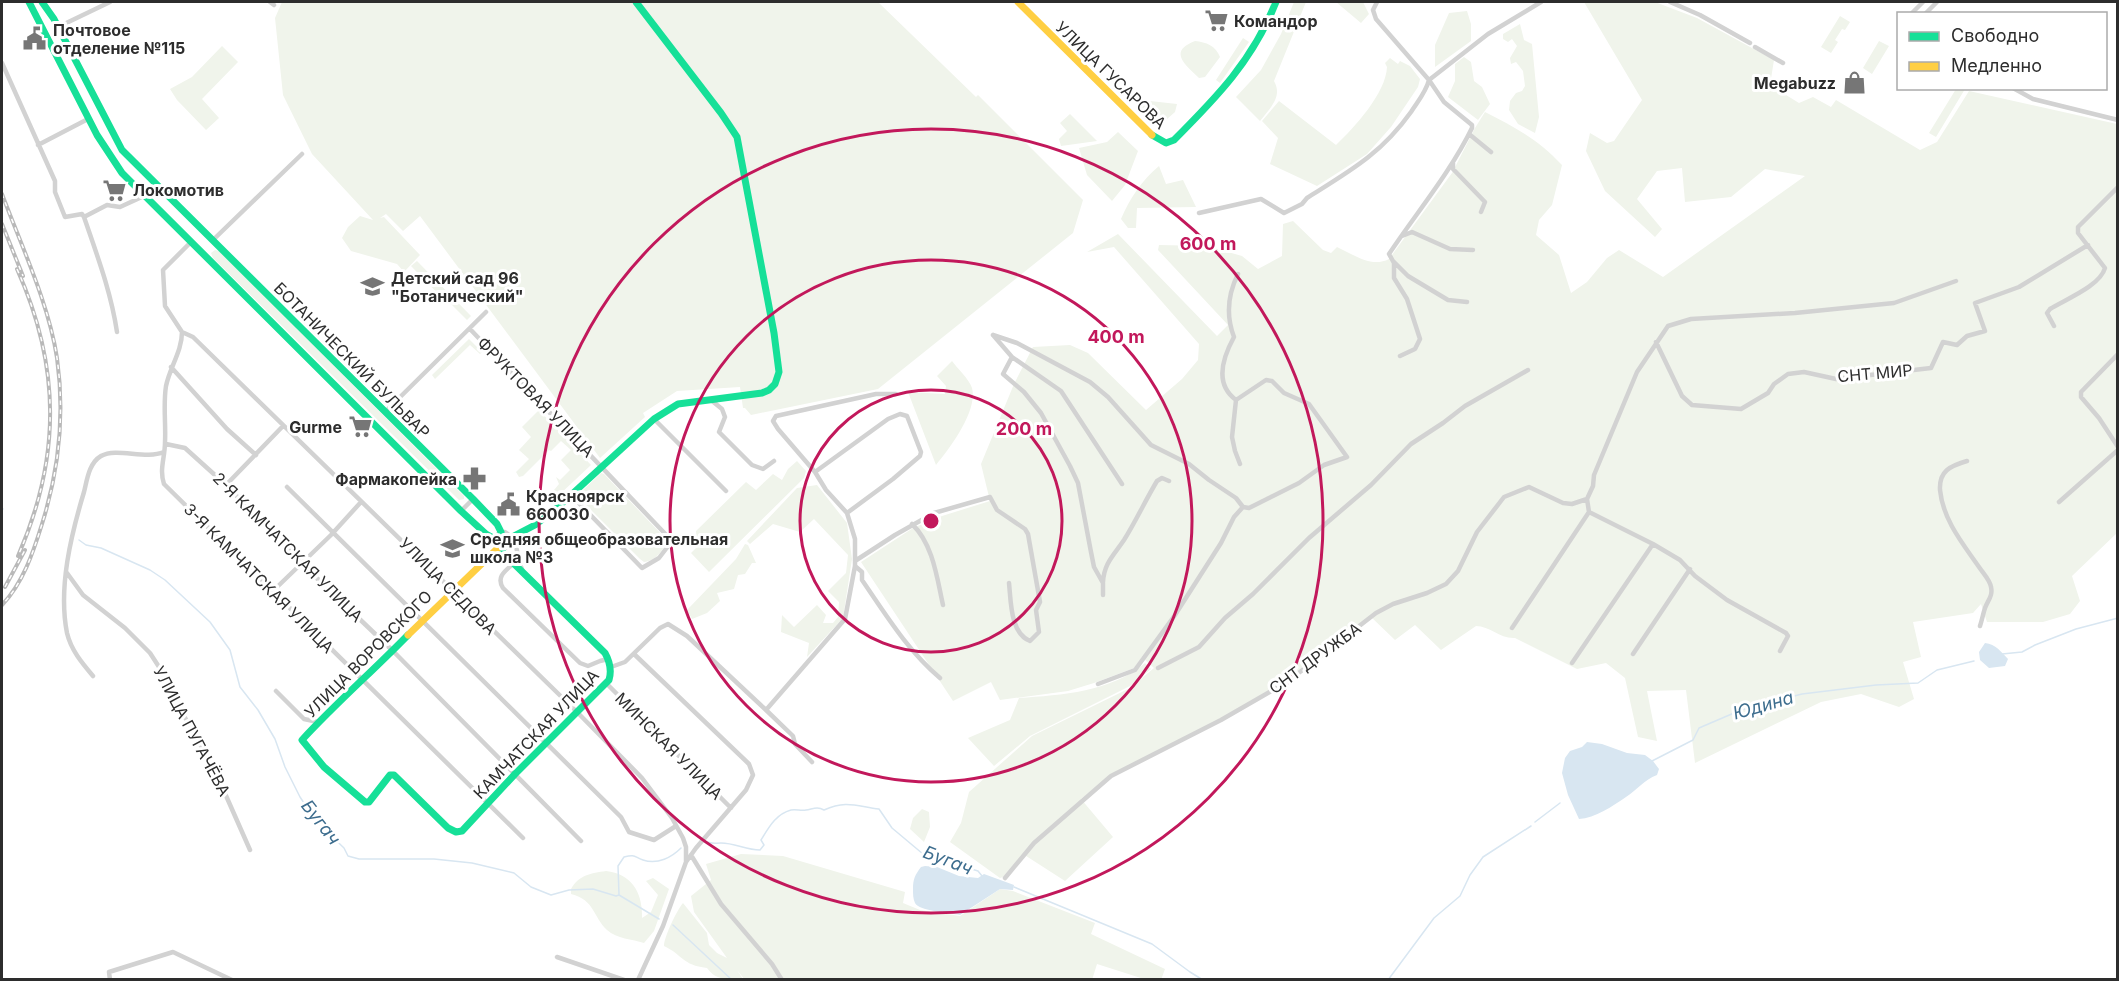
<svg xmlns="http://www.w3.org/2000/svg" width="2119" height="981" viewBox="0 0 2119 981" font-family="Inter,sans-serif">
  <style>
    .green { fill: #f0f4eb }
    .water { fill: #d8e6f1 }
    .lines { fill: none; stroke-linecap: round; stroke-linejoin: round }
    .stream { stroke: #d8e6f1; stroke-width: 1.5 }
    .street { stroke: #d2d2d2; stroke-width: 4.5 }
    .fast { stroke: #16e098; stroke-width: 7 }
    .slow { stroke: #ffcf43; stroke-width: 7 }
    .rail-casing { stroke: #b9b9b9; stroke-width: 4 }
    .rail { stroke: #fff; stroke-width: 1.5; stroke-dasharray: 4.5; stroke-linecap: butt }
    .ring { fill: none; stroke: #c2185b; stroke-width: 3 }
    .labels { text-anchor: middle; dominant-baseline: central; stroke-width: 6; stroke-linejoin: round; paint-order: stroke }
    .poi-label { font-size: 16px; font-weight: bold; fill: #2d2d2d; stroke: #fff; text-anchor: start }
    .street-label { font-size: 16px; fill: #2d2d2d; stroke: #fff }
    .water-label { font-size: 18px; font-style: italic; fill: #3d6d8e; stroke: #fff }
    .centre { fill: #c2185b; stroke: #fff; stroke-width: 3 }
    .ring-label { font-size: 18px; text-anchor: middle; font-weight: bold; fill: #c2185b; stroke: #fff; stroke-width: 6; stroke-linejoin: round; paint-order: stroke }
  </style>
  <rect width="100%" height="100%" fill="#fff"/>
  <path class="green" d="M282 2H878L976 97 978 95 1083 200 1073 233 878 389 751 415 745 408H743L740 387 677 391 643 413 645 417 600 458 420 216 403 231 386 214 380 218 384 217 420 255 404 272 397 264 351 251 342 238 348 227 360 216 373 220 312 154 283 95 275 18Z
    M1294 2H1306L1274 81C1283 97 1270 108 1260 121L1236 97 1261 70 1281 34Z
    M1336 2H1363L1369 14 1361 23Z
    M1584 2H1655L1697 18 1774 60 1770 85 1799 103 1813 97 1831 107 1836 100 1920 150 1937 142 1969 91 2117 124V533L2072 576 2080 601 2070 614 2043 622H1987L1981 604 1973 613 1913 622 1921 657 1903 662 1914 699 1899 707 1861 694 1821 702 1695 763 1686 690 1647 691 1657 741 1638 737 1625 678 1606 663 1577 669 1515 638C1500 639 1490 626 1476 626L1441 650 1415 625 1395 640 1370 616 1286 680 1223 718 1109 776 1081 799 1113 837 1065 881 1023 854 1003 877 1000 878 950 842 961 823 969 792 1032 736 1130 688 1154 668 1142 657 1134 668 1094 683 1068 691 1000 700 991 682 953 701 861 562 913 528 942 516 990 501 981 464 1014 384 1033 347 1070 345 1088 353 1146 410 1182 379 1198 360 1199 344 1114 247 1087 252 1118 234 1217 336 1228 325 1158 250 1159 245 1207 246 1242 256 1258 269 1282 256 1283 224 1293 221 1323 250 1331 253 1337 247C1354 255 1372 268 1389 259L1452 173 1475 128 1485 112C1516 128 1538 139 1562 165L1552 205 1539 220 1536 235 1559 255 1571 293 1587 282 1607 258 1619 250 1663 277 1805 176 1765 169 1731 197 1685 202 1682 168 1657 171 1637 199 1662 229 1655 237 1605 191 1586 151 1590 133 1607 143 1614 141 1642 100Z
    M1467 11 1471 24V41L1435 67V45L1449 13Z
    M1840 16 1850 22 1845 30 1842 29 1835 40 1838 42 1831 53 1821 47Z
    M1520 24 1524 40 1532 44 1539 117 1535 133 1518 124 1509 110 1510 101 1516 93 1522 91 1525 86 1523 71 1516 62 1511 64 1510 58 1517 46 1512 39 1508 42 1503 39V34Z
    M1243 38 1249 42 1220 83 1216 80Z
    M1195 41C1206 42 1216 46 1220 57L1205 77 1199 78C1186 65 1167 52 1195 41Z
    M1879 41 1889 46 1872 74 1863 68Z
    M222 46 238 62 202 99 219 118 206 130 177 100 170 89 192 77Z
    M1464 57 1471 62 1474 81 1482 87 1490 104 1478 120 1448 97 1455 81V64Z
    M1390 58 1398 64 1400 61 1410 66 1420 79 1418 87 1391 127 1367 154 1317 186 1270 164 1278 138 1262 121 1279 101 1336 145C1354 128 1386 93 1387 67L1385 63Z
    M1956 89H1965L1936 137 1929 133Z
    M1141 100 1177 104 1175 112 1158 127 1142 111Z
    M1070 114 1097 141 1061 146 1059 139 1067 131 1060 123Z
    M1118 132 1138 151 1125 185 1112 201 1087 175 1079 148 1107 142Z
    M1159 166 1166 184 1183 180 1196 207 1137 208 1136 228H1128L1121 219C1130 198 1142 180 1159 166Z
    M215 250 219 251 464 496V499L459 500 213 258 211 253Z
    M417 261 471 316 467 320 452 305H449L411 266Z
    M469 339 482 352 480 354 470 345 435 379 432 375Z
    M952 361C957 368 969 379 972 388 978 411 950 448 936 465L908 392 945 394 946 386 937 376Z
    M539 410 591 465 558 496 554 490 559 484 556 477 560 480 570 470 561 460 571 450 561 441 551 451 549 450 523 476 519 477 516 472 529 459 519 450 531 437 522 427Z
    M797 461 806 471 804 478 709 572 691 553 697 547 696 531 746 482 756 490 773 474 782 480 788 469Z
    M601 473 604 474 665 538C667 549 655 561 644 562L640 559 579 498V494Z
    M817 485 847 523 852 559 843 618 807 657 809 643 781 632 782 615 794 627 817 605 826 615 823 623H833L838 617 839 602 828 591 846 573 848 555 814 519 800 532 773 524 750 544 747 541 797 488Z
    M745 544 748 545 756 563H752L745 574 738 575 734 589 717 593 720 601 707 613 692 619 687 610 736 559Z
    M1145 663 1151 669 1130 686 1030 736 994 766 968 738 1010 720 1019 698C1062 695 1111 692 1145 663Z
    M922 809 929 812 930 827 924 842 910 829 913 818Z
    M741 854 783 856 905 892 903 903 920 910 960 916 1000 889 1013 891 1095 923 1091 934 1165 969 1161 980 1144 979 1097 964 1092 980H745L737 970 743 979C728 979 716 981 707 968 682 965 683 955 664 946 664 937 677 910 683 903L707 933 709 945 717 953 727 958 694 912 691 896 711 880 706 864Z
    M606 871C632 874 643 893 642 918L651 912 658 895 646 881 653 878 669 889 654 931 644 943C632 939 617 939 607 930 593 917 595 900 571 894V889C579 875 591 873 606 871Z"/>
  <path class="water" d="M1985 643C1996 644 2001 652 2008 659L2005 666 1989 668 1980 660 1979 652Z
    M1587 742 1602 744 1627 753 1645 755 1653 761 1659 769 1657 775C1644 780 1637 790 1626 797 1613 806 1595 818 1579 819L1568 795 1562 773 1565 758 1570 751 1582 747Z
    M925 866 937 867 959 876 978 878 984 874 1014 885 1013 890 1000 889 960 915C950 913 919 911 915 903 913 899 913 894 913 889 913 879 915 875 921 867Z"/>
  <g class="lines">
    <path class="stream" d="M2 508 3 509
      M79 540 86 545 101 548 150 570 165 580 210 622 230 650 240 687 258 710 275 739 285 767 300 797 316 821 344 848 348 856 359 859H434L472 863 514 873 531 887 551 895 569 890 593 889 616 896 619 895 618 866 624 857C636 854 634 857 643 860 658 865 672 857 681 848
      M2002 654 2022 652 2035 645 2076 629 2118 618
      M1652 761 1693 740 1699 728 1741 710 1802 694 1876 685 1918 683 1937 670 1974 661
      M1535 822 1560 803
      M707 842C713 844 715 843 721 843 735 843 746 850 760 850L764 845 761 840C769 827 776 814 791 810 796 809 801 811 806 810 813 809 817 806 824 810 846 800 856 806 879 809L892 828 923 854 978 871 982 876
      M1014 887 1152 944 1190 972 1203 980
      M619 895 659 919
      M673 925 732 980
      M1388 980 1434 918 1460 896 1470 875 1483 857 1531 826"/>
    <path class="street" d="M270 2 274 5
      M1377 2 1373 10 1376 19 1429 80 1444 102 1472 125V128C1450 173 1417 212 1389 254L1394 263V278L1407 299 1420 339 1415 349 1400 356
      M1670 2 1700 15 1750 43
      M1911 14 1923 2
      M1925 14 1937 2
      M58 27 110 2
      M1755 47 1783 63
      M2 63 55 181V192L65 217 82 214 84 217C97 255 111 292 117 332
      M2013 88 2033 99 2118 120
      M1469 134 1491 152
      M38 145 88 119
      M1453 163V169L1485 202 1481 212
      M1199 213 1261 199 1284 213 1302 204 1307 198C1350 171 1381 154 1411 112 1418 101 1426 92 1429 80L1488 34 1541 2
      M84 217 107 205 120 207 144 196
      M1402 236 1412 232 1450 249 1473 250
      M213 240 302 154
      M191 242 163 270 165 306 182 332C182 351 170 367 166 386 163 405 166 423 165 442 165 458 159 469 164 484L523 838
      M1393 261 1408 276 1448 300 1467 302
      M1238 274C1228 294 1226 316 1234 337 1223 357 1214 384 1236 400L1232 437 1235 451 1240 464
      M2054 326 2047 313 2050 309C2066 299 2100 286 2105 268L2078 233V227L2118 187
      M470 329 672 541 659 558 642 568 571 495
      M182 332 193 337 577 712 642 778 672 818 683 838 686 847V862
      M993 335 1017 343 1090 382 1108 397 1151 445 1189 464 1209 480 1236 498 1243 507 1234 517 1221 543 1175 615 1135 670 1098 684
      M993 335 1012 357 1003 374 1024 392 1041 413 1070 466 1078 483 1091 552 1094 567 1103 583V595
      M1656 342 1682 396 1692 405 1741 409 1768 393 1774 384 1788 374 1804 372 1836 379 1931 368 1943 342 1957 345 1967 336 1985 331 1975 303 2019 287 2088 245
      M2118 354 2081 392V397L2099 418 2118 447
      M1012 357 1061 391 1122 484
      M171 367 227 429 256 455
      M711 400 722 409 725 417 719 432 752 465 763 469 774 461
      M1236 400 1266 380 1272 381 1284 393 1309 404 1347 457 1324 465 1299 483 1249 508 1243 507
      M385 412 486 312
      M654 419 726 491
      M166 444 185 448 226 485 302 564 393 651 581 841
      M1967 461C1950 466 1939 471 1940 490 1943 520 1963 544 1979 567 1983 573 1990 580 1991 587 1993 596 1988 600 1985 608 1983 614 1982 620 1980 626
      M815 472 888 419 900 414 907 416 921 452 920 456 893 479 847 513
      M226 485 283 426
      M287 487 621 817 629 832 654 840 676 826
      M1587 499 1593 486 1594 475 1637 372 1668 326 1691 319 1795 313 1894 303 1956 281
      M1587 499 1589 512 1653 544 1680 560 1695 576 1727 600 1786 633 1788 636 1780 651
      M2059 502 2118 450
      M461 511 473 499
      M912 524C933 544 937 578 943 605
      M512 539C519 548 517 559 522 569
      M498 548 494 541 498 534 505 532 512 537
      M501 549 510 547 512 539
      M855 561 895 535 934 513 990 497 997 510 1025 529 1028 534 1040 602 1036 610 1039 632 1030 641C1010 633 1011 601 1009 583
      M513 564C505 571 496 577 503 588L580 663 588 666 600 661 608 659
      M855 566 862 572V580C886 615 908 651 940 678
      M67 573 83 595 125 628 150 653 161 670 174 698 216 773 250 850
      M1103 582C1104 563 1114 555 1124 540 1136 521 1145 501 1157 481L1162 478 1169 481
      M274 590 331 535 361 502
      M1512 628 1589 512
      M634 654 749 764 753 775 746 790 696 848 686 862 663 926 638 980
      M1633 654 1690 569
      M1572 663 1653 544
      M611 667 625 662 660 628 668 624 687 636 766 710 793 736 795 744 812 762
      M1158 668 1199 647 1225 618 1253 594 1309 538 1371 485 1411 444 1443 423 1465 406 1528 370
      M93 676C82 663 71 650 67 633 58 588 71 535 84 492 87 480 89 463 101 456 117 447 145 460 164 452
      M606 683 731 808
      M276 691 304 719 318 722
      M766 710 845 619 855 566V539L847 513 826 490 815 472 778 429 773 421 776 416 876 394H896
      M691 855 721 904 772 964 782 980
      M1005 878 1034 843 1111 776 1221 720 1287 682 1376 613 1393 604 1427 593 1446 584 1458 571 1477 532 1504 497 1529 487 1563 503 1572 504 1587 499
      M557 957 624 980
      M110 980 109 972 173 952 232 980"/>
    <path class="fast" d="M29 2 97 135 122 173 461 511 486 534 495 539
      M42 2 54 19 122 150 473 499 497 524 501 532
      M1152 135 1166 143 1174 140C1217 97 1253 60 1276 2
      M512 539V537L535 525 558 507 654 419 678 404 762 393 769 390 775 384 779 372 774 333 737 137 721 113 636 2
      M408 635C373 671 336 703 302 740L324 767 365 802H369L390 775H394L448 828 456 832 462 831 515 774 609 680C612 670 610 662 605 653L498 548"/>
    <path class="slow" d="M1018 2 1152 135
      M408 635 498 548"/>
    <defs>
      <path id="rail" d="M2 194C21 245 49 304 57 358 65 415 59 470 42 524 33 553 23 583 2 605
        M2 224 23 276
        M17 269C61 367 61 458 18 556
        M5 587 25 550"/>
    </defs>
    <use href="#rail" class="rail-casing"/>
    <use href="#rail" class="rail"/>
  </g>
  <g class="ring">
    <circle cx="931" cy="521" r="131"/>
    <circle cx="931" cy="521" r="261"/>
    <circle cx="931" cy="521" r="392"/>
  </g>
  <defs>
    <symbol id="supermarket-bare" viewBox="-9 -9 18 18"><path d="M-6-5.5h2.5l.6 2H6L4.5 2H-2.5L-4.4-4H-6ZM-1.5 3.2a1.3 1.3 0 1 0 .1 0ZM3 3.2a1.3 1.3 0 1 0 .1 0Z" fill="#767676" stroke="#fff" stroke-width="2.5" paint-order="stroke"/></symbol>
    <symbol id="civic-bare" viewBox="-9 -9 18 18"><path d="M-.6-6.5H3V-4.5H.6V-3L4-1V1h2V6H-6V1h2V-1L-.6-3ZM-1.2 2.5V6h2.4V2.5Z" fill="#767676" stroke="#fff" stroke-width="2.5" paint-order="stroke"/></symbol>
    <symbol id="shop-bare" viewBox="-9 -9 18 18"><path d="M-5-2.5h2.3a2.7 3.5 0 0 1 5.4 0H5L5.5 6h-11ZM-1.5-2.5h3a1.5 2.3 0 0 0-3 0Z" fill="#767676" stroke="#fff" stroke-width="2.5" paint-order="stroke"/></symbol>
    <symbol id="school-bare" viewBox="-9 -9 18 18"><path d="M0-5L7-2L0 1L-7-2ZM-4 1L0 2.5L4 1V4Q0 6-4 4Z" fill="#767676" stroke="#fff" stroke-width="2.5" paint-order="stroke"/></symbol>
    <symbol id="pharmacy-bare" viewBox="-9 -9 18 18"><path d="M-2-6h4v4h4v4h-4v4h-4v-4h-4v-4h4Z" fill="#767676" stroke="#fff" stroke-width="2.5" paint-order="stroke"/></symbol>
  </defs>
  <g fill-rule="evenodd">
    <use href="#supermarket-bare" x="1200" y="4" width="33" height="33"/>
    <use href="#civic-bare" x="18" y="22" width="33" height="33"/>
    <use href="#shop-bare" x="1838" y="66" width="33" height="33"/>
    <use href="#supermarket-bare" x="98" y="174" width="33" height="33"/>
    <use href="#school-bare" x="356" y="270" width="33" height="33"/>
    <use href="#supermarket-bare" x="344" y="410" width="33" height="33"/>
    <use href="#pharmacy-bare" x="458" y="462" width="33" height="33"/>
    <use href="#civic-bare" x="492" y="488" width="33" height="33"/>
    <use href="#school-bare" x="436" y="532" width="33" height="33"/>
  </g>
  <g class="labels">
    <g class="poi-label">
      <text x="1234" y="21">Командор</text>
      <text x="53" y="30">Почтовое<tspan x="53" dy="18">отделение №115</tspan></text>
      <text x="1836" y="83" text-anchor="end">Megabuzz</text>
      <text x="133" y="190">Локомотив</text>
      <text x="391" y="278">Детский сад 96<tspan x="391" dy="18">"Ботанический"</tspan></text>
      <text x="342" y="427" text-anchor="end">Gurme</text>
      <text x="457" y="479" text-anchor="end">Фармакопейка</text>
      <text x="526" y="496">Красноярск<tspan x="526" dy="18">660030</tspan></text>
      <text x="470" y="539">Средняя общеобразовательная<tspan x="470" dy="18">школа №3</tspan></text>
    </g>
    <g class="street-label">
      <text transform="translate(1111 75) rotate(44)">УЛИЦА ГУСАРОВА</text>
      <text transform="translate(352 360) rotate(45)">БОТАНИЧЕСКИЙ БУЛЬВАР</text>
      <text transform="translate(1875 373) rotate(-5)">СНТ МИР</text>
      <text transform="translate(536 397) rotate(46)">ФРУКТОВАЯ УЛИЦА</text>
      <text transform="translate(288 547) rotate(45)">2-Я КАМЧАТСКАЯ УЛИЦА</text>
      <text transform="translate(259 578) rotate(45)">3-Я КАМЧАТСКАЯ УЛИЦА</text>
      <text transform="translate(448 586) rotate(45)">УЛИЦА СЕДОВА</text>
      <text transform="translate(368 654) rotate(-45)">УЛИЦА ВОРОВСКОГО</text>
      <text transform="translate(1315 658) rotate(-36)">СНТ ДРУЖБА</text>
      <text transform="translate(192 731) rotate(62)">УЛИЦА ПУГАЧЁВА</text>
      <text transform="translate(536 734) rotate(-46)">КАМЧАТСКАЯ УЛИЦА</text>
      <text transform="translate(669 746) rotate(45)">МИНСКАЯ УЛИЦА</text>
    </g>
    <g class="water-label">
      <text transform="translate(1763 705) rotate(-16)">Юдина</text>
      <text transform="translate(321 822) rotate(52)">Бугач</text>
      <text transform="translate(948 860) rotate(21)">Бугач</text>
    </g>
  </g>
  <circle cx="931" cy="521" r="9" class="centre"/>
  <g class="ring-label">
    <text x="1208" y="250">600 m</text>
    <text x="1116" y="343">400 m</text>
    <text x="1024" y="435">200 m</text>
  </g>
  <rect width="2119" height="981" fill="none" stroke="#2d2d2d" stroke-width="6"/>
  <rect x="1897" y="12" width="210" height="78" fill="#ffffff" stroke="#ababab" stroke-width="1.5"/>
  <rect x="1909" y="32" width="30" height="9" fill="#16e098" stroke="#ababab" stroke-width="1.5"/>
  <text x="1951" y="42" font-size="18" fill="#2d2d2d">Свободно</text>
  <rect x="1909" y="62" width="30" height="9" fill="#ffcf43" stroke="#ababab" stroke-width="1.5"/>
  <text x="1951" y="72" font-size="18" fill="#2d2d2d">Медленно</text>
</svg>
